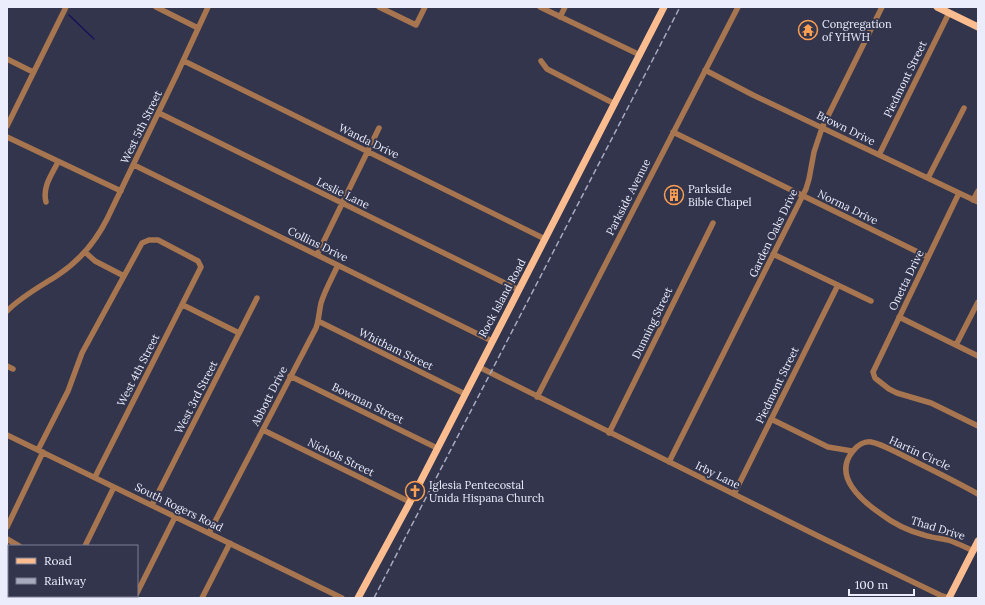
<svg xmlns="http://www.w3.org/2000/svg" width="985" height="605" viewBox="0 0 985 605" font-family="Lora,serif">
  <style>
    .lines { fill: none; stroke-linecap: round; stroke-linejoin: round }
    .stream { stroke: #19115a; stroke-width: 1.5 }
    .minor { stroke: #a7754f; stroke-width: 5.5 }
    .major { stroke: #fbbd90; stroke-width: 7 }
    .rail { stroke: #a7a9bc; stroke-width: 1.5; stroke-dasharray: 6 3; stroke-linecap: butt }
    .labels { text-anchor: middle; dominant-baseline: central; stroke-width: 4; stroke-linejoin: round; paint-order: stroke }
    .poi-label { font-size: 11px; fill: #ebedfd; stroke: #32354c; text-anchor: start }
    .street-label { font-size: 11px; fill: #ebedfd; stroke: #32354c }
  </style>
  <rect width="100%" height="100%" fill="#32354c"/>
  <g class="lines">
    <path class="stream" d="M69 15 94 39"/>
    <path class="minor" d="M156 7 198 28
      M379 7 416 25 425 7
      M540 7 640 55
      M560 17 565 7
      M7 59 33 72
      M184 61 545 239
      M541 61 547 69 615 104
      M705 70 753 95 978 202
      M159 113 519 290
      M7 126 66 7
      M673 132 928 257
      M7 137 121 191
      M879 155 949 13
      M134 165 492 341
      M928 178 964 108
      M959 193 873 372 875 378 889 389 897 393 931 403 978 426
      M973 200 978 191
      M46 202C42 187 52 174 58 162
      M85 252 95 261 124 276
      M773 254 871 301
      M317 255 379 128
      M183 305 239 333
      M7 311C22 296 41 286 58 275 79 261 96 241 107 219L177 74 208 7
      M899 317 978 356
      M318 321 465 394
      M956 345 978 302
      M7 366 13 369
      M479 367 820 537 940 595 949 598
      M290 376 437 448
      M537 397 738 7
      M771 419 828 447 852 451
      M263 430 410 502
      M609 433 713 223
      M7 435 342 598
      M38 450 68 391 82 353 142 243 149 240H158L198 261 201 267 95 477
      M669 462 806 189 809 179 814 152 822 128 882 7
      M734 494 838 285
      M152 505 257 298
      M7 527 43 452
      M209 533 316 328C319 320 319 312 321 303 325 290 332 278 338 265
      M7 539 19 546
      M85 546 114 487
      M974 551C965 547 957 543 948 540 940 538 932 538 924 535 909 531 894 524 881 514 862 501 832 476 853 451 857 446 864 441 871 442 882 444 893 451 902 455 928 468 953 480 978 494
      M137 593 175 517
      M15 598 16 596
      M202 598 230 543"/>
    <path class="major" d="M937 7 978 27
      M358 598 410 502 664 7
      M949 598 978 541"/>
    <path class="rail" d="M374 598 680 7"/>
  </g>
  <defs>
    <symbol id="temple-ring" viewBox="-11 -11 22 22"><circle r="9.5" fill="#32354c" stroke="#fb9e51" stroke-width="1.5"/><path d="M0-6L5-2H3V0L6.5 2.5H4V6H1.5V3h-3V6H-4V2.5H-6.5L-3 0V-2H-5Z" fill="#fb9e51"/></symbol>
    <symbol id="building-ring" viewBox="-11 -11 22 22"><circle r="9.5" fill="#32354c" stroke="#fb9e51" stroke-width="1.5"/><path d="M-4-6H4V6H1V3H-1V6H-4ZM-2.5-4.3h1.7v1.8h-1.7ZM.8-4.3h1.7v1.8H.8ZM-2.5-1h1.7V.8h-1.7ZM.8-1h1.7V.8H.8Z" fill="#fb9e51"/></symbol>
    <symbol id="church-ring" viewBox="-11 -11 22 22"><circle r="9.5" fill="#32354c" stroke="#fb9e51" stroke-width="1.5"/><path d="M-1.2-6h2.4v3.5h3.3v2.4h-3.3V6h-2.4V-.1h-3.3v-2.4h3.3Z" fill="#fb9e51"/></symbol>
  </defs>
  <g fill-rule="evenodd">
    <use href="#temple-ring" x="797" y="19" width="22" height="22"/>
    <use href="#building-ring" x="663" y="184" width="22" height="22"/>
    <use href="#church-ring" x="404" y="480" width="22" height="22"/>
  </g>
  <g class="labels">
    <g class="poi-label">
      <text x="822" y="24">Congregation<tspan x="822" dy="13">of YHWH</tspan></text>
      <text x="688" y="189">Parkside<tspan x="688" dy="13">Bible Chapel</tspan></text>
      <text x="429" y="485">Iglesia Pentecostal<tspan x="429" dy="13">Unida Hispana Church</tspan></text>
    </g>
    <g class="street-label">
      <text transform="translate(905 79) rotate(-64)">Piedmont Street</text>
      <text transform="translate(141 127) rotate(-64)">West 5th Street</text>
      <text transform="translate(846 128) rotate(26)">Brown Drive</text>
      <text transform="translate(369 141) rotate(26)">Wanda Drive</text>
      <text transform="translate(343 193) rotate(26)">Leslie Lane</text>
      <text transform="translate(628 197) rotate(-63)">Parkside Avenue</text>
      <text transform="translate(848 207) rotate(26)">Norma Drive</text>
      <text transform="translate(773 233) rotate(-64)">Garden Oaks Drive</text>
      <text transform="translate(318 244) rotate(26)">Collins Drive</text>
      <text transform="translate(906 280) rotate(-64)">Onetta Drive</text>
      <text transform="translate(502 298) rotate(-62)">Rock Island Road</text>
      <text transform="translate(652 323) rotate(-64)">Dunning Street</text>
      <text transform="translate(396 349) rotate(26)">Whitham Street</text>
      <text transform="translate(138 370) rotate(-63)">West 4th Street</text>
      <text transform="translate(777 385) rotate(-64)">Piedmont Street</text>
      <text transform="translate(269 396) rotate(-63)">Abbott Drive</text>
      <text transform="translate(196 397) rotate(-63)">West 3rd Street</text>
      <text transform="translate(368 403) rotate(26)">Bowman Street</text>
      <text transform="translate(920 453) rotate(25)">Hartin Circle</text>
      <text transform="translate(341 457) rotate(26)">Nichols Street</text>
      <text transform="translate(718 475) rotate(26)">Irby Lane</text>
      <text transform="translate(179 507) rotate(26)">South Rogers Road</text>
      <text transform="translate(938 528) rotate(17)">Thad Drive</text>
    </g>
  </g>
  <rect width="985" height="605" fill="none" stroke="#ebedfd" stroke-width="16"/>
  <rect x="8" y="545" width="130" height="52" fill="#32354c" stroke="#7c7f93"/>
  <rect x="16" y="558" width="20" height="6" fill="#fbbd90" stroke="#7c7f93"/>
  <text x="44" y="565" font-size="12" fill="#ebedfd">Road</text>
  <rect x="16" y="578" width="20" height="6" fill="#a7a9bc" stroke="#7c7f93"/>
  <text x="44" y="585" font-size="12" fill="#ebedfd">Railway</text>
  <path d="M849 589v6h65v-6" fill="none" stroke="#ebedfd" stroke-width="2"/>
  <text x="855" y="589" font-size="12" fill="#ebedfd" stroke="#32354c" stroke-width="3" paint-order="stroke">100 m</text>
</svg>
